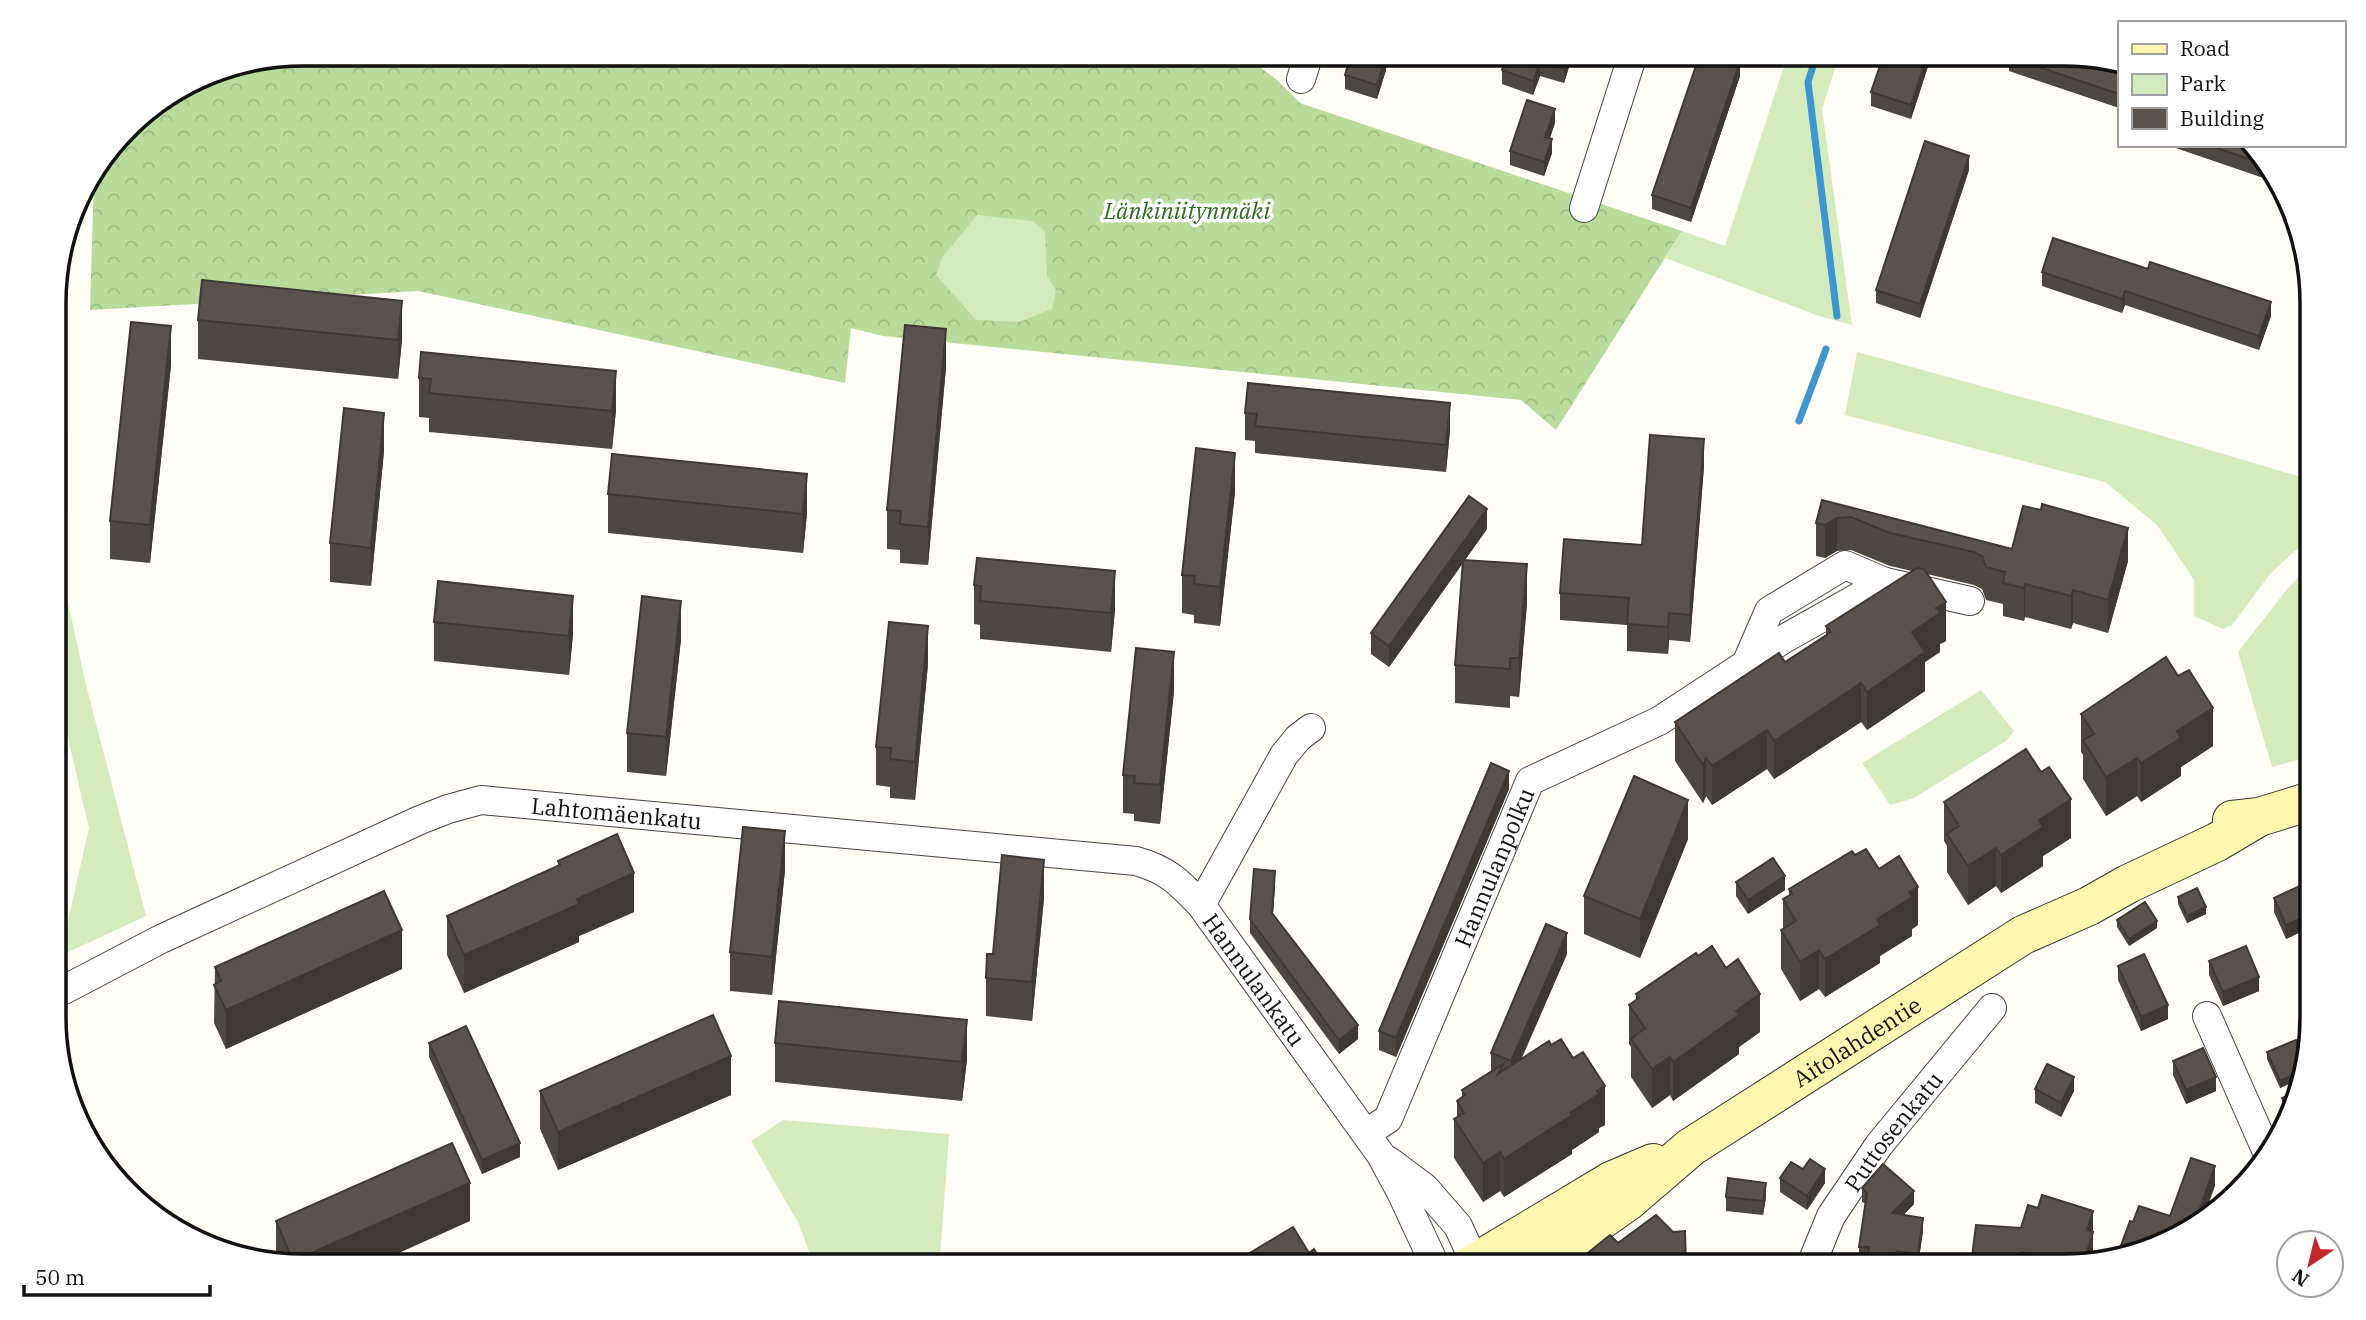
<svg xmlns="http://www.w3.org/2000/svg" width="2366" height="1320" viewBox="0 0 2366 1320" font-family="'IBM Plex Serif',serif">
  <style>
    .forest { fill: url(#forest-crowns) }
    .park { fill: #d5ebbd }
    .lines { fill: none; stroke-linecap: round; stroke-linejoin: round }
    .stream { stroke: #3f96cf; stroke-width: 7 }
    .street-casing { stroke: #444; stroke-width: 30 }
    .secondary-casing { stroke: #333; stroke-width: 40 }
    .street { stroke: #fff; stroke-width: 28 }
    .secondary { stroke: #fff6b0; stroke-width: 38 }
    .wall { fill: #4d4742 }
    .shaded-wall { fill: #3f3936 }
    .building { fill: #5a524d; stroke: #3f3936; stroke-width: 2 }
    .labels { text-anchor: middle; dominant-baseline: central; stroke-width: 7; stroke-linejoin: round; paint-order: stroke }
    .park-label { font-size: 23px; font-style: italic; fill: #2f6b1f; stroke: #fff }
    .street-label { font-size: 23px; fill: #111; stroke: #fff }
    .rim { fill: none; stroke: #111; stroke-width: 3.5 }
  </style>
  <defs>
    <pattern id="forest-crowns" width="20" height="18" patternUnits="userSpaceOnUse" patternTransform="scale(1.75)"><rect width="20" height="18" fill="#b9dc9c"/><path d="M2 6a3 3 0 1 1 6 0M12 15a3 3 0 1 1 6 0" fill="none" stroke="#9ebc85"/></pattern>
  </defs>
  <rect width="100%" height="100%" fill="#fffdf5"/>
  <path class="forest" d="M304 54H1242L1276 79 1300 103 1682 231 1556 430 1521 400 883 336 851 328 845 383 418 291 90 310 94 175 139 116 209 73Z"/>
  <path class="park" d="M1788 54H1840L1822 109 1852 325 1819 316 1665 258 1682 231 1725 246Z
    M977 215 1033 221 1045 231 1047 276 1056 290 1052 309 1019 322 976 320 936 275 942 258Z
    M62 253 57 454V534L62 574 86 685 146 916 60 956 89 828 56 687V272Z
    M1857 352 2146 431 2311 480V536L2270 574 2232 625 2223 629 2194 616V580L2157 525 2105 482 1845 415Z
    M2311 566V756L2272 767 2238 652 2288 588Z
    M1981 690 2014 731 2006 741 1914 798 1890 805 1862 763Z
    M783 1120 949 1134 940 1258 944 1266H814L800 1226 751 1141Z"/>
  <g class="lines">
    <path class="stream" d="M1817 54 1808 82 1837 316
      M1799 421 1826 349"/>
    <defs>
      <g id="street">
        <path d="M1301 79 1309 54"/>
        <path d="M1584 208 1633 54"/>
        <path d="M1746 664 1782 640 1885 582"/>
        <path d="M1201 905 1284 755 1298 738 1311 728"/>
        <path id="s1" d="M56 994 161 939 420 820 448 809 481 800 1136 861C1168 870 1179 882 1201 905L1381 1155 1401 1192 1435 1265"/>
        <path d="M2207 1016 2267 1152"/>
        <path id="s2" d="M1366 1133 1388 1119 1530 781 1659 721 1746 664 1769 611 1845 565 1885 582 1970 601"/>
        <path d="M1389 1161 1425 1188 1458 1226 1476 1265"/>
        <path id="s3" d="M1811 1265 1831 1216 1879 1145 1992 1008"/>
      </g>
      <g id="secondary">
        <path d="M2232 820 2259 817 2311 801"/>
        <path d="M1471 1265 1611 1181 1653 1163"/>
        <path id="s4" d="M1538 1265 1627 1202 1691 1147 2023 935 2089 906 2128 884 2217 842 2259 817"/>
      </g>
    </defs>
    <use href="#street" class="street-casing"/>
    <use href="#secondary" class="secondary-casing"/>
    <use href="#street" class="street"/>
    <use href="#secondary" class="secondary"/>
  </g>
  <path class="wall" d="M1573 54 1564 83 1540 76 1533 95 1502 84V70Z
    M1932 54 1911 119 1871 106V92Z
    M2009 57 2119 69V108L2009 71Z
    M1386 70 1377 99 1345 89V75Z
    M1740 76 1691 222 1652 209V195Z
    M1555 123 1550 138 1552 153 1544 176 1510 165V151Z
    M2167 145H2248L2270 166 2275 182Z
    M1969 170 1920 318 1876 303V290Z
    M2042 272 2271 316 2259 350 2125 305 2122 313 2042 286Z
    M198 320 402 340 398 379 198 359Z
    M421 352 616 410 612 449 429 432V418L419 417V378Z
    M171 365 150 563 110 559V521Z
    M946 367 928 565 900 563V550L887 549V510Z
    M1245 413 1450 430 1446 472 1255 453V441L1245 440Z
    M384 451 371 586 330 582V543Z
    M1704 466 1690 642 1669 640 1668 654 1627 651V625L1560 620V593L1642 545Z
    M1235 492 1220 626 1194 623V615L1182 613V575Z
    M608 494 807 513 803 553 608 533Z
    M1822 500 2012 549 2128 561 2108 633 2073 623 2071 629 2025 617 2024 621 2003 616V604L1986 600 1982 589 1974 585 1927 574 1946 641 1940 644V652L1925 662V691L1867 730 1861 722 1774 779 1767 769 1712 805 1706 796 1703 803 1675 761V722L1785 662 1826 635V626L1912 571 1890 566 1851 550 1837 551 1825 558 1816 556V523Z
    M1487 529 1465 560 1527 603 1519 697 1510 696V708L1455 703V665L1463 563 1389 667 1371 654V633Z
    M974 585 1115 609 1111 652 980 639V625L974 624Z
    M434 622 573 634 569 675 434 661Z
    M681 639 666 776 627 772V733Z
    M928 664 915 800 890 798V787L876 785V747Z
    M1174 691 1160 824 1134 821V814L1123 813V775Z
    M2081 714 2213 746 2181 767V776L2141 802 2137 796 2106 816 2083 779V755L2081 752Z
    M1509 789 1396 1057 1379 1050V1031Z
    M1944 802 2071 838 2043 856V866L2001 893 1996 886 1968 905 1947 872V846L1944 841Z
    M1688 839 1640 958 1584 934V896Z
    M1855 855 1879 869 1918 925 1912 929V936L1880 956V963L1825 997 1819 989 1800 1001 1781 969V930L1783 929V899L1789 896V889Z
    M558 861 634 912 579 936V942L464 993 447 955V916L558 866Z
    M785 870 772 995 730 991V952Z
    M1736 882 1785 890 1748 914 1736 896Z
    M1275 885 1273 914 1358 1039 1339 1054 1250 933V919Z
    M2178 897 2206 914 2187 923 2178 904Z
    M1044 898 1032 1021 986 1016V978L993 954Z
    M2274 898 2311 899V927L2286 939 2274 912Z
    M2117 920 2157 928 2129 946 2117 927Z
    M1567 954 1521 1060 1605 1125 1599 1128V1132L1572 1150V1154L1504 1197 1500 1191 1483 1202 1454 1158V1119L1457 1118V1101L1462 1097V1090L1491 1072V1053Z
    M2209 961 2259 991 2223 1006 2209 975Z
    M2118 966 2168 1019 2141 1031 2118 980Z
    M215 967 402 969 226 1049 214 1023Z
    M2311 970V1002L2310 991 2308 986V972Z
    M1636 994 1760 1032 1739 1047V1054L1673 1101 1670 1095 1652 1108 1631 1077V1047L1629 1044V1005L1636 1000Z
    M429 1043 520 1157 482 1174 429 1057Z
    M775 1043 967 1059 962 1101 775 1082Z
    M2267 1052 2304 1056 2297 1080 2280 1088 2267 1059Z
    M2173 1061 2216 1091 2186 1104 2173 1075Z
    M2035 1089 2074 1091 2061 1117 2035 1103Z
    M540 1091 731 1095 558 1170 540 1129Z
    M2293 1093 2285 1119 2282 1112V1098Z
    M1803 1169 1825 1183 1807 1210 1780 1192V1178Z
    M1862 1188 1914 1204 1903 1215 1923 1231 1918 1265H1904L1867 1260H1859V1247L1866 1204 1862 1202Z
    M1726 1197H1766L1763 1215 1726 1211Z
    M276 1221H470L304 1266 276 1258Z
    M2021 1228 2093 1232V1252L2090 1261 2078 1265H1971Z"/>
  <path class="shaded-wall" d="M1569 54H1573L1564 83V69Z
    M1928 54H1932L1911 119V105Z
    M1386 56V70L1377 99V85Z
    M1540 62V76L1533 95V81Z
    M1740 62V76L1691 222V208Z
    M1555 109V123L1545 151V137Z
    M1552 139V153L1544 176V162Z
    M1969 156V170L1920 318V304Z
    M2125 291V305L2122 313V299Z
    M402 301V340L398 379V340Z
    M2271 302V316L2259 350V336Z
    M171 326V365L150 563V525Z
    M946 329V367L928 565V527Z
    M616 371V410L612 449V411Z
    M1450 403V430L1446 472V445Z
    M384 413V451L371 586V548Z
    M1704 439V466L1690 642V615Z
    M1235 453V492L1220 626V587Z
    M807 474V513L803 553V514Z
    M1487 509V529L1389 667V646Z
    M1837 518V551L1825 558V525Z
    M2128 528V561L2108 633V600Z
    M1527 564V603L1519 697V658Z
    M1115 571V609L1111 652V613Z
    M2025 584V617L2024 621V588Z
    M2073 590V623L2071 629V596Z
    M573 596V634L569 675V636Z
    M681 601V639L666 776V737Z
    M1946 602V641L1940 644V652L1925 662V691L1867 730V692L1912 632 1936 608Z
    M1669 613V640L1668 654V627Z
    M928 626V664L915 800V762Z
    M1174 652V691L1160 824V785Z
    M1861 683V722L1774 779V741Z
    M2213 708V746L2181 767V776L2141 802V763L2177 731Z
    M1767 730V769L1712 805V766Z
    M1706 758V796L1703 803V765Z
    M2137 758V796L2106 816V777Z
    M1509 771V789L1396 1057V1038Z
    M2071 799V838L2043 856V866L2001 893V855L2039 820Z
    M1688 800V839L1640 958V919Z
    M785 831V870L772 995V957Z
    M1996 848V886L1968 905V866Z
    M1044 860V898L1032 1021V982Z
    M1275 871V885L1272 927V913Z
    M634 873V912L579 936V942L464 993V955L577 899Z
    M1785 876V890L1748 914V900Z
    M1918 887V925L1912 929V936L1880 956V963L1825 997V959L1877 919 1909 892Z
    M2206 907V914L2187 923V916Z
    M2311 914V927L2286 939V925Z
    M2157 921V928L2129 946V939Z
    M402 930V969L226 1049V1010Z
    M1567 933V954L1511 1082V1061Z
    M1819 950V989L1800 1001V962Z
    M2259 977V991L2223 1006V992Z
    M1760 994V1032L1739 1047V1054L1673 1101V1062L1736 1011Z
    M2168 1005V1019L2141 1031V1017Z
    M967 1020V1059L962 1101V1062Z
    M1358 1025V1039L1339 1054V1040Z
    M731 1056V1095L558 1170V1132Z
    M1670 1057V1095L1652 1108V1069Z
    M2299 1072 2297 1080 2280 1088V1081Z
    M2074 1077V1091L2061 1117V1103Z
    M2216 1077V1091L2186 1104V1090Z
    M1605 1086V1125L1599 1128V1132L1572 1150V1154L1504 1197V1159L1570 1113Z
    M520 1143V1157L482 1174V1160Z
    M1500 1152V1191L1483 1202V1163Z
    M2215 1166V1186L2202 1222 2194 1226Z
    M1825 1169V1183L1807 1210V1196Z
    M470 1183V1221L370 1266H304L293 1263V1261Z
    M1766 1183V1197L1763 1215V1201Z
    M1914 1191V1204L1892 1227V1213Z
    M2093 1211V1231L2087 1250V1230Z
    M1923 1218V1231L1918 1265V1254Z
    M2093 1232V1252L2090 1261 2084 1263Z"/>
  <path class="building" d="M1351 54H1381L1386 56 1377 85 1345 75Z
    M1508 54H1569L1564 69 1540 62 1533 81 1502 70Z
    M1700 54H1718L1740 62 1691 208 1652 195Z
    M1884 54H1928L1911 105 1871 92Z
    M2009 54H2062L2119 69V94L2009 57Z
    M1527 100 1555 109 1545 137 1552 139 1544 162 1510 151Z
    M1925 141 1969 156 1920 304 1876 290Z
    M2208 145H2248L2270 166Z
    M2053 238 2148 269 2150 262 2271 302 2259 336 2125 291 2122 299 2042 272Z
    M202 280 402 301 398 340 198 320Z
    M131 322 171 326 150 525 110 521Z
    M905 325 946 329 928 527 900 524 901 511 887 510Z
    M421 352 616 371 612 411 429 393 431 379 419 378Z
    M1248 383 1450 403 1446 445 1255 426 1257 414 1245 413Z
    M344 408 384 413 371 548 330 543Z
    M1650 435 1704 439 1690 615 1669 613 1668 627 1627 624 1629 598 1560 593 1564 539 1642 545Z
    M1196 448 1235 453 1220 587 1194 584 1195 576 1182 575Z
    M612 454 807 474 803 514 608 494Z
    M1469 496 1487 509 1389 646 1371 633Z
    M1822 500 2012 549 2023 506 2041 510 2042 504 2128 528 2108 600 2073 590 2071 596 2025 584 2024 588 2003 583 2005 572 1986 567 1982 556 1974 552 1890 533 1851 517 1837 518 1825 525 1816 523Z
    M977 558 1115 571 1111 613 980 601 981 586 974 585Z
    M1463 560 1527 564 1519 658H1510V669L1455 665Z
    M1917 568 1924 569 1946 602 1936 608 1940 613 1912 632 1925 652 1867 692 1861 683 1774 741 1767 730 1712 766 1706 758 1703 765 1675 722 1779 653 1785 662 1831 632 1826 626Z
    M438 581 573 596 569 636 434 622Z
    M642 596 681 601 666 737 627 733Z
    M889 622 928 626 915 762 890 759 891 748 876 747Z
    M1136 648 1174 652 1160 785 1134 783 1135 776 1123 775Z
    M2166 657 2178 676 2189 670 2213 708 2177 731 2181 738 2141 763 2137 758 2106 777 2083 740 2094 734 2081 714Z
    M2026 749 2041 772 2049 767 2071 799 2039 820 2043 827 2001 855 1996 848 1968 866 1947 834 1959 826 1944 802Z
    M1491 763 1509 771 1396 1038 1379 1031Z
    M1634 776 1688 800 1640 919 1584 896Z
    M743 827 785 831 772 957 730 952Z
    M617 834 634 873 577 899 579 904 464 955 447 916 560 865 558 861Z
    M1866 849 1879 869 1899 856 1918 887 1909 892 1912 897 1877 919 1880 925 1825 959 1819 950 1800 962 1781 930 1796 921 1783 899 1792 894 1789 889 1852 851 1855 855Z
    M1002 855 1044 860 1032 982 986 978 987 954H993Z
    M1773 858 1785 876 1748 900 1736 882Z
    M1254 869 1275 871 1272 913 1358 1025 1339 1040 1250 919Z
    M2304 884 2311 899V914L2286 925 2274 898Z
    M2197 888 2206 907 2187 916 2178 897Z
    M384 891 402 930 226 1010 214 985 221 981 215 967Z
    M2145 902 2157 921 2129 939 2117 920Z
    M1546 924 1567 933 1511 1061 1491 1053Z
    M1712 946 1726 968 1738 959 1760 994 1736 1011 1739 1015 1673 1062 1670 1057 1652 1069 1631 1039 1645 1028 1629 1005 1639 998 1636 994 1696 953 1698 956Z
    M2246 946 2259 977 2223 992 2209 961Z
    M2144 954 2168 1005 2141 1017 2118 966Z
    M2311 970V980L2308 972Z
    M779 1001 967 1020 962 1062 775 1043Z
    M713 1015 731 1056 558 1132 540 1091Z
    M466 1026 520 1143 482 1160 429 1043Z
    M1561 1039 1573 1058 1583 1052 1605 1086 1597 1091 1599 1094 1570 1113 1572 1115 1504 1159 1500 1152 1483 1163 1454 1119 1464 1113 1457 1101 1465 1095 1462 1090 1503 1064 1498 1074 1549 1041 1551 1045Z
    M2296 1040 2304 1056 2299 1072 2280 1081 2267 1052Z
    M2203 1048 2216 1077 2186 1090 2173 1061Z
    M2047 1064 2074 1077 2061 1103 2035 1089Z
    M2293 1093 2288 1110 2282 1098Z
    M452 1143 470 1183 293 1261 276 1221Z
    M2191 1158 2215 1166 2194 1225H2196L2119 1251 2130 1221 2133 1222 2139 1206 2170 1216Z
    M1810 1159 1825 1169 1807 1196 1780 1178 1791 1162 1803 1169Z
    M1883 1164 1914 1191 1892 1213 1923 1218 1918 1254 1897 1251 1894 1265H1866L1869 1247H1859L1867 1193 1862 1188Z
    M1728 1178 1766 1183 1763 1201 1726 1197Z
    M2042 1195 2093 1211 2087 1230 2093 1232 2084 1261 2065 1254 2061 1265 2022 1252 2021 1265H1971L1976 1225 2021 1228 2028 1205 2038 1208Z
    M1656 1215 1673 1232 1685 1231 1686 1265H1573L1610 1235 1618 1243Z
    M1293 1227 1309 1253 1314 1249 1324 1265H1230Z
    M504 1261 507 1266H493Z"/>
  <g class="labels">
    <g class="park-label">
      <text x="1187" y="210">Länkiniitynmäki</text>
    </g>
    <g class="street-label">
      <text stroke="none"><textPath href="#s1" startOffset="604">Lahtomäenkatu</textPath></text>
      <text stroke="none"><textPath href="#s2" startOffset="299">Hannulanpolku</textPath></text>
      <text stroke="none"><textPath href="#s1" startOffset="1297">Hannulankatu</textPath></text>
      <text stroke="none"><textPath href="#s4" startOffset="390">Aitolahdentie</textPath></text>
      <text stroke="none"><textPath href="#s3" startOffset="158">Puttosenkatu</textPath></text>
    </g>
  </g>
  <path d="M0 0H2366V1320H0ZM303 66H2063A237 237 0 0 1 2300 303V1017A237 237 0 0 1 2063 1254H303A237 237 0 0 1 66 1017V303A237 237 0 0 1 303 66Z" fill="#fff" fill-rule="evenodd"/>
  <path class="rim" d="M303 66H2063A237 237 0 0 1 2300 303V1017A237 237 0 0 1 2063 1254H303A237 237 0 0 1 66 1017V303A237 237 0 0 1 303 66Z"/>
  <rect x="2118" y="21" width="228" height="126" fill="#ffffff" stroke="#a0a0a0" stroke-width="2"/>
  <rect x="2132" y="44" width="35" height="10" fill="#fff6b0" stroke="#a0a0a0" stroke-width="2"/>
  <text x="2180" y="56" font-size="21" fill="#111111">Road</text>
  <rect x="2132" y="74" width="35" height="21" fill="#d5ebbd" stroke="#a0a0a0" stroke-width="2"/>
  <text x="2180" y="91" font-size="21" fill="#111111">Park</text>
  <rect x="2132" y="108" width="35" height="21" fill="#5a524d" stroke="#a0a0a0" stroke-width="2"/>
  <text x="2180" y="126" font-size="21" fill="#111111">Building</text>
  <g transform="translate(2310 1264) rotate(215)"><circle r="33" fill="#ffffff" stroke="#a0a0a0" stroke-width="2"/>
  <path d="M0-5L12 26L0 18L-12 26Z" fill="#c4262e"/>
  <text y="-10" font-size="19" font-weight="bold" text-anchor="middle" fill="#111111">N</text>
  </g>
  <path d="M24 1285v10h186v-10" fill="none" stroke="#111111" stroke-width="3.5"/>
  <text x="35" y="1285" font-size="21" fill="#111111" stroke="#ffffff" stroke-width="5" paint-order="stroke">50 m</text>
</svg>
